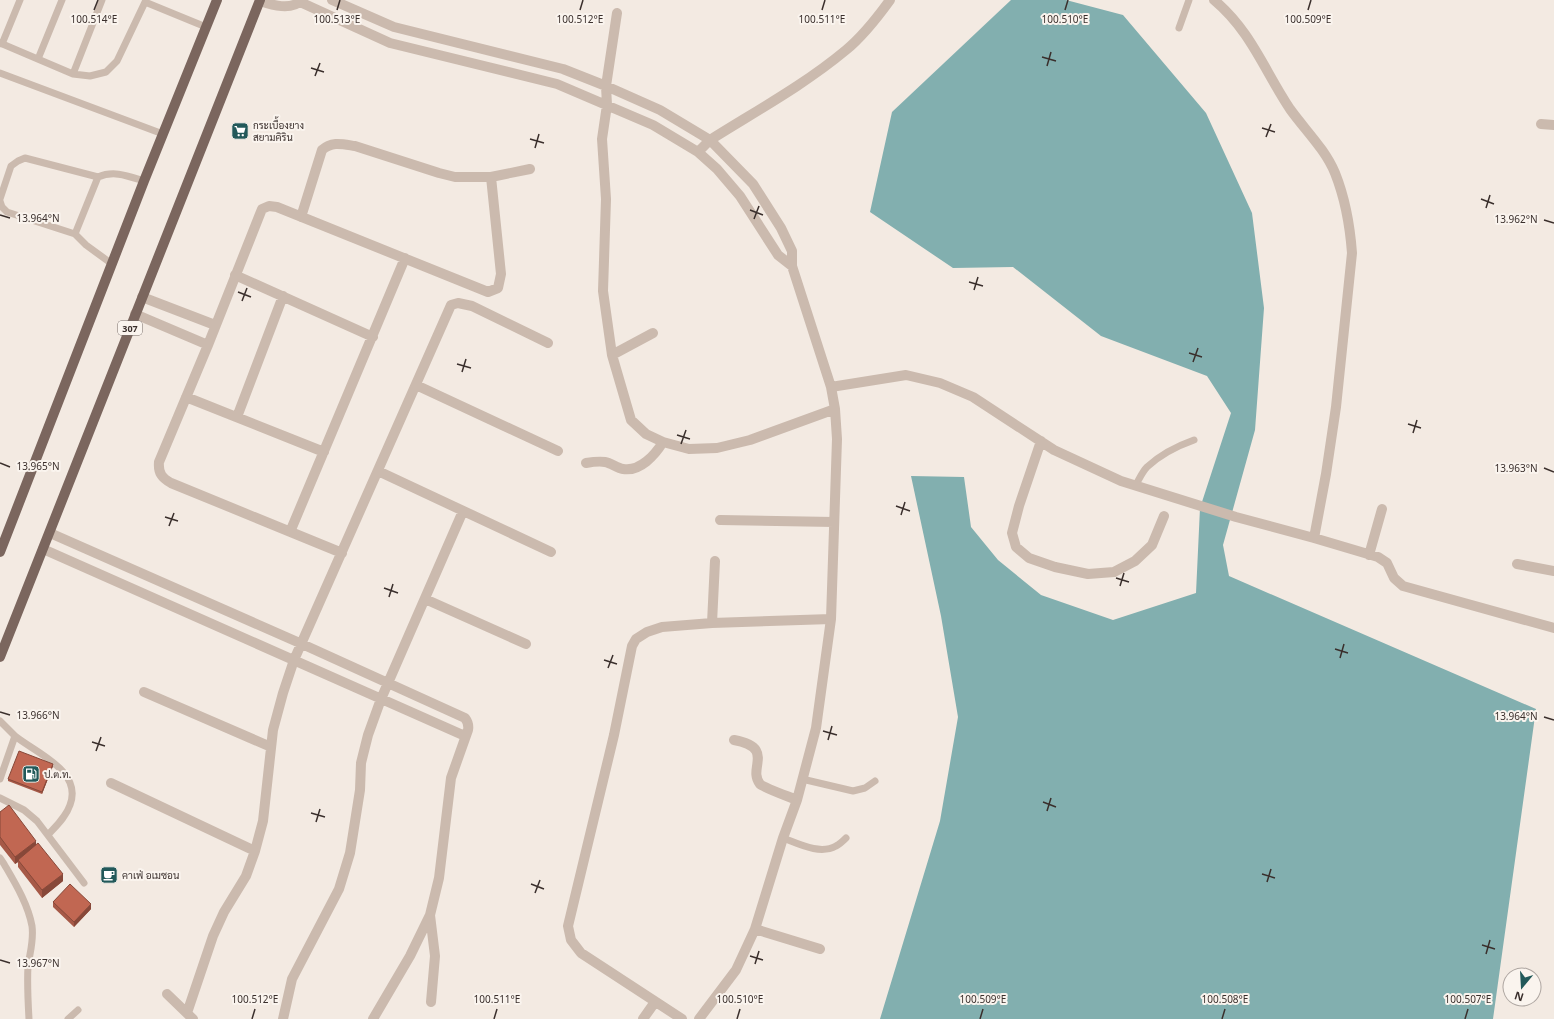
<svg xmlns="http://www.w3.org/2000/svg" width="1554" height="1019" viewBox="0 0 1554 1019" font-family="'Noto Sans',Sarabun,sans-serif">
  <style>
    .water { fill: #82afaf }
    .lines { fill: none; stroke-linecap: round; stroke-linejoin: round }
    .service { stroke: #cbbaae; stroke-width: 7 }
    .minor { stroke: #cbbaae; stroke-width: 10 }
    .primary { stroke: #7b665e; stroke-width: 10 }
    .wall { fill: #a65947 }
    .shaded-wall { fill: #874839 }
    .building { fill: #c16752; stroke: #874839 }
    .ticks { fill: none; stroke: #3a2f2c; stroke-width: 1.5 }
    .labels { text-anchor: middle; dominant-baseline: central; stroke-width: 4; stroke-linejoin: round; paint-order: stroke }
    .shield { fill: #faf4ee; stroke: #746a66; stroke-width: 1 }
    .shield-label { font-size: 9px; font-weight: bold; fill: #3a2f2c }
    .poi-label { font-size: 10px; fill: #3a2f2c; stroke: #faf4ee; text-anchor: start }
    .ticks-label { font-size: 10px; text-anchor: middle; fill: #3a2f2c; stroke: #faf4ee; stroke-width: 4; stroke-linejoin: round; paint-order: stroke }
  </style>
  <rect width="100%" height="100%" fill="#f3eae2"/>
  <path class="water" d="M1011 0H1066L1123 15 1206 113 1252 213 1264 308 1255 430 1223 545 1229 576 1536 709 1493 1019H880L940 821 958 717 941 616 911 476 964 477 971 527 998 560 1041 595 1113 620 1196 593 1200 508 1231 413 1207 376 1101 336 1013 267 953 268 870 212 892 112Z"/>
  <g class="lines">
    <path class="service" d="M145 2 206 27
      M1179 28 1189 0
      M0 43 73 74 90 76 106 72 117 61 146 0
      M2 44 20 0
      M38 59 62 0
      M0 73 163 134
      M73 74 102 0
      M98 177 75 234 86 245 112 264
      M0 199 11 166 18 161 25 158 98 177C114 170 128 176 144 181
      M0 201 2 207 7 212 75 234
      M1135 486C1139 480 1142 472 1147 467 1161 454 1177 446 1194 440
      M0 721 15 736 0 779
      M15 736C36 753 83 771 70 805 66 817 56 826 48 835
      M802 779 853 791 865 788 875 781
      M0 798 24 810 37 821 84 883
      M783 838C799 844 820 855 836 846 840 844 843 841 846 838
      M0 858 4 864C15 883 28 904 32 926 34 940 30 952 28 966 27 984 28 1002 29 1019
      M68 1019 78 1010"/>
    <path class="minor" d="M332 0 394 27 563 69 606 86 660 110 710 140 753 184 781 228 792 251V266L831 387 835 409 837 439 831 619 816 728 797 800 783 838 755 929 736 970 699 1019
      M1214 0C1251 31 1264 70 1290 109 1305 130 1325 149 1335 173 1345 198 1350 226 1352 253L1336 407 1326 474 1314 538
      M260 1C272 5 291 11 302 0
      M300 2 390 43 557 84 653 125 698 152 717 169 740 196 778 255 792 266
      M617 13 606 86 607 105 602 139 606 199 603 291 612 355 631 420 646 434 663 442 689 449 717 448 750 440 835 409
      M1541 124 1554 125
      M698 152 710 140C756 111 804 85 846 50 863 36 877 18 890 0
      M301 217 322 150C332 141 342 144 355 146L439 173 455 177H491L530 169
      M235 275 373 337
      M142 297 215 325
      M135 314 208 345
      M612 355 653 333
      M416 385 558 451
      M831 387 906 375 940 383 973 397 1054 450 1121 481 1236 517 1314 538 1378 557 1387 563 1394 578 1403 586 1554 628
      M186 397 324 452
      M237 417 283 296
      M1041 441 1019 506 1012 533 1016 547 1029 558 1055 567 1088 574 1114 572 1135 561 1152 545 1164 516
      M586 463C592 462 599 461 605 462 611 463 617 468 623 469 640 472 655 455 663 442
      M378 471 551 552
      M720 520 834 522
      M290 532 405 258
      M50 533 302 644 465 718C468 722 469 725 468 730L451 778 439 878 430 915 410 956 373 1019
      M43 549 465 736
      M342 553 171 483C162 478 158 473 159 462L208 345 262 209 269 206 277 207 488 292 498 288 501 274 491 177
      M1369 555 1382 509
      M1517 564 1554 571
      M425 599 526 644
      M712 623 715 561
      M144 692 271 747
      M734 740C776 748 747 768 760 784 764 788 790 797 797 800
      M111 783 255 851
      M430 915 435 956 431 1002
      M755 929 820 949
      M167 994 193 1019
      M187 1013 213 936 224 912 246 876 255 851 263 821 273 730 283 693 294 660 451 305 458 303 472 306 548 343
      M283 1019 292 979 339 889 350 853 360 790 361 763 368 735 381 699 463 511
      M643 1019 655 1002
      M682 1019 581 953 571 940 568 926 614 735 632 646 636 639 647 632 662 627 712 623 831 619"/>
    <path class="primary" d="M0 552 144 181 217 0
      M0 657 260 0"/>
  </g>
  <path class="wall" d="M53 766 42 794 8 781V779Z
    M0 812 36 845 63 881 42 898 18 867V862L15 864 0 845Z
    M53 902 91 909 74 927 53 907Z"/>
  <path class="shaded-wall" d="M53 764V766L42 794V792Z
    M36 841V848L18 860V862L15 864V857Z
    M63 874V881L42 898V890Z
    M91 904V909L74 927V922Z"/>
  <path class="building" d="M19 751 53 764 42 792 8 779Z
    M9 805 36 841 15 857 0 837V812Z
    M38 843 63 874 42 890 18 860Z
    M70 884 91 904 74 922 53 902Z"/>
  <path class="ticks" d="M94 10 98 0M337 10 340 0M580 10 583 0M822 10 825 0M1065 10 1068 0M1308 10 1311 0M1042 57 1056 61M1047 66 1051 52M311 68 324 72M315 76 320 63M1262 128 1275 132M1266 137 1271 124M530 139 544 143M535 148 539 134M1481 199 1494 204M1486 208 1490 195M750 210 763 215M0 215 10 218M754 219 759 206M1544 220 1554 223M969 282 983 286M974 290 978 277M238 292 251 297M242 301 247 288M1189 353 1202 357M1193 362 1198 348M457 364 471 368M462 372 466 359M1408 424 1421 428M1413 433 1417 420M677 435 690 439M681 444 686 430M0 463 10 467M1544 468 1554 472M896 506 910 511M901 515 905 502M165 517 178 521M169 526 174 513M1116 578 1129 582M1120 586 1124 573M384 588 398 593M389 597 393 584M1335 649 1348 653M1340 658 1344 644M604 660 617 664M608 668 613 655M0 712 10 715M1544 717 1554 720M823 731 837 735M828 740 832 726M92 742 105 746M96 751 101 737M1043 802 1056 807M1047 811 1051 798M311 813 325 817M316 822 320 809M1262 874 1275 878M1267 882 1271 869M531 884 544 889M535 893 540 880M1482 945 1495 949M1486 954 1490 940M750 956 763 960M0 960 10 963M755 964 759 951M252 1019 255 1009M494 1019 497 1009M737 1019 740 1009M980 1019 983 1009M1222 1019 1225 1009M1465 1019 1468 1009"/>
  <defs>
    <symbol id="supermarket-square" viewBox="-11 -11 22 22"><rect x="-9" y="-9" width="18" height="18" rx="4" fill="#22595a" stroke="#faf4ee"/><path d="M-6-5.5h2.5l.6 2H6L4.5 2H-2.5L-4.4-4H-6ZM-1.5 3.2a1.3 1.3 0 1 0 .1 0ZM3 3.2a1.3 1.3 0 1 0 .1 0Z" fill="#fff"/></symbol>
    <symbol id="fuel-square" viewBox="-11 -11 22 22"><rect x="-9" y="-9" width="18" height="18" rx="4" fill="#22595a" stroke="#faf4ee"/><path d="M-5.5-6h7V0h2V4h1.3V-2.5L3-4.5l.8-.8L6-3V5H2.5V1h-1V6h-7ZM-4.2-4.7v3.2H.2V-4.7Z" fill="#fff"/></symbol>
    <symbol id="cafe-square" viewBox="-11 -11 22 22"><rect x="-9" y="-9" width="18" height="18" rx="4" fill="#22595a" stroke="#faf4ee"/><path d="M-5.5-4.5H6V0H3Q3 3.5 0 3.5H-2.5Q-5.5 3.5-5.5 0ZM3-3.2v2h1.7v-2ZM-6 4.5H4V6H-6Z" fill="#fff"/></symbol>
  </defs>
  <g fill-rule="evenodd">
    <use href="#supermarket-square" x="230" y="121" width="20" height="20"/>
    <use href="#fuel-square" x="21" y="764" width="20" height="20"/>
    <use href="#cafe-square" x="99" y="865" width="20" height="20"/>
  </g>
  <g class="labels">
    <rect class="shield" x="118" y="321" width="24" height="14" rx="3"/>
    <g class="shield-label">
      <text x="130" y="328">307</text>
    </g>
    <g class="poi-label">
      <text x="253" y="125">กระเบื้องยาง<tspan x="253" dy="12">สยามคิริน</tspan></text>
      <text x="44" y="774">ป.ต.ท.</text>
      <text x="122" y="875">คาเฟ่ อเมซอน</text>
    </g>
  </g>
  <g class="ticks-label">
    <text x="94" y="23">100.514°E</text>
    <text x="337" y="23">100.513°E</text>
    <text x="580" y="23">100.512°E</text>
    <text x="822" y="23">100.511°E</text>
    <text x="1065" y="23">100.510°E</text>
    <text x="1308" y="23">100.509°E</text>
    <text x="38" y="222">13.964°N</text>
    <text x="1516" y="223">13.962°N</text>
    <text x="38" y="470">13.965°N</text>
    <text x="1516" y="472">13.963°N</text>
    <text x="38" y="719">13.966°N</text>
    <text x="1516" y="720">13.964°N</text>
    <text x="38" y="967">13.967°N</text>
    <text x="255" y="1003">100.512°E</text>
    <text x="497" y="1003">100.511°E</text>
    <text x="740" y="1003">100.510°E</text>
    <text x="983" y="1003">100.509°E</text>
    <text x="1225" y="1003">100.508°E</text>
    <text x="1468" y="1003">100.507°E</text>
  </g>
  <g transform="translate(1522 987) rotate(198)"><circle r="19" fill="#faf4ee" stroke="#ada5a0"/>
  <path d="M0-3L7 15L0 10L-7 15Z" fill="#22595a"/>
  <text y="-6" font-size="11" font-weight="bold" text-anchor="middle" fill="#3a2f2c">N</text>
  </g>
</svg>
